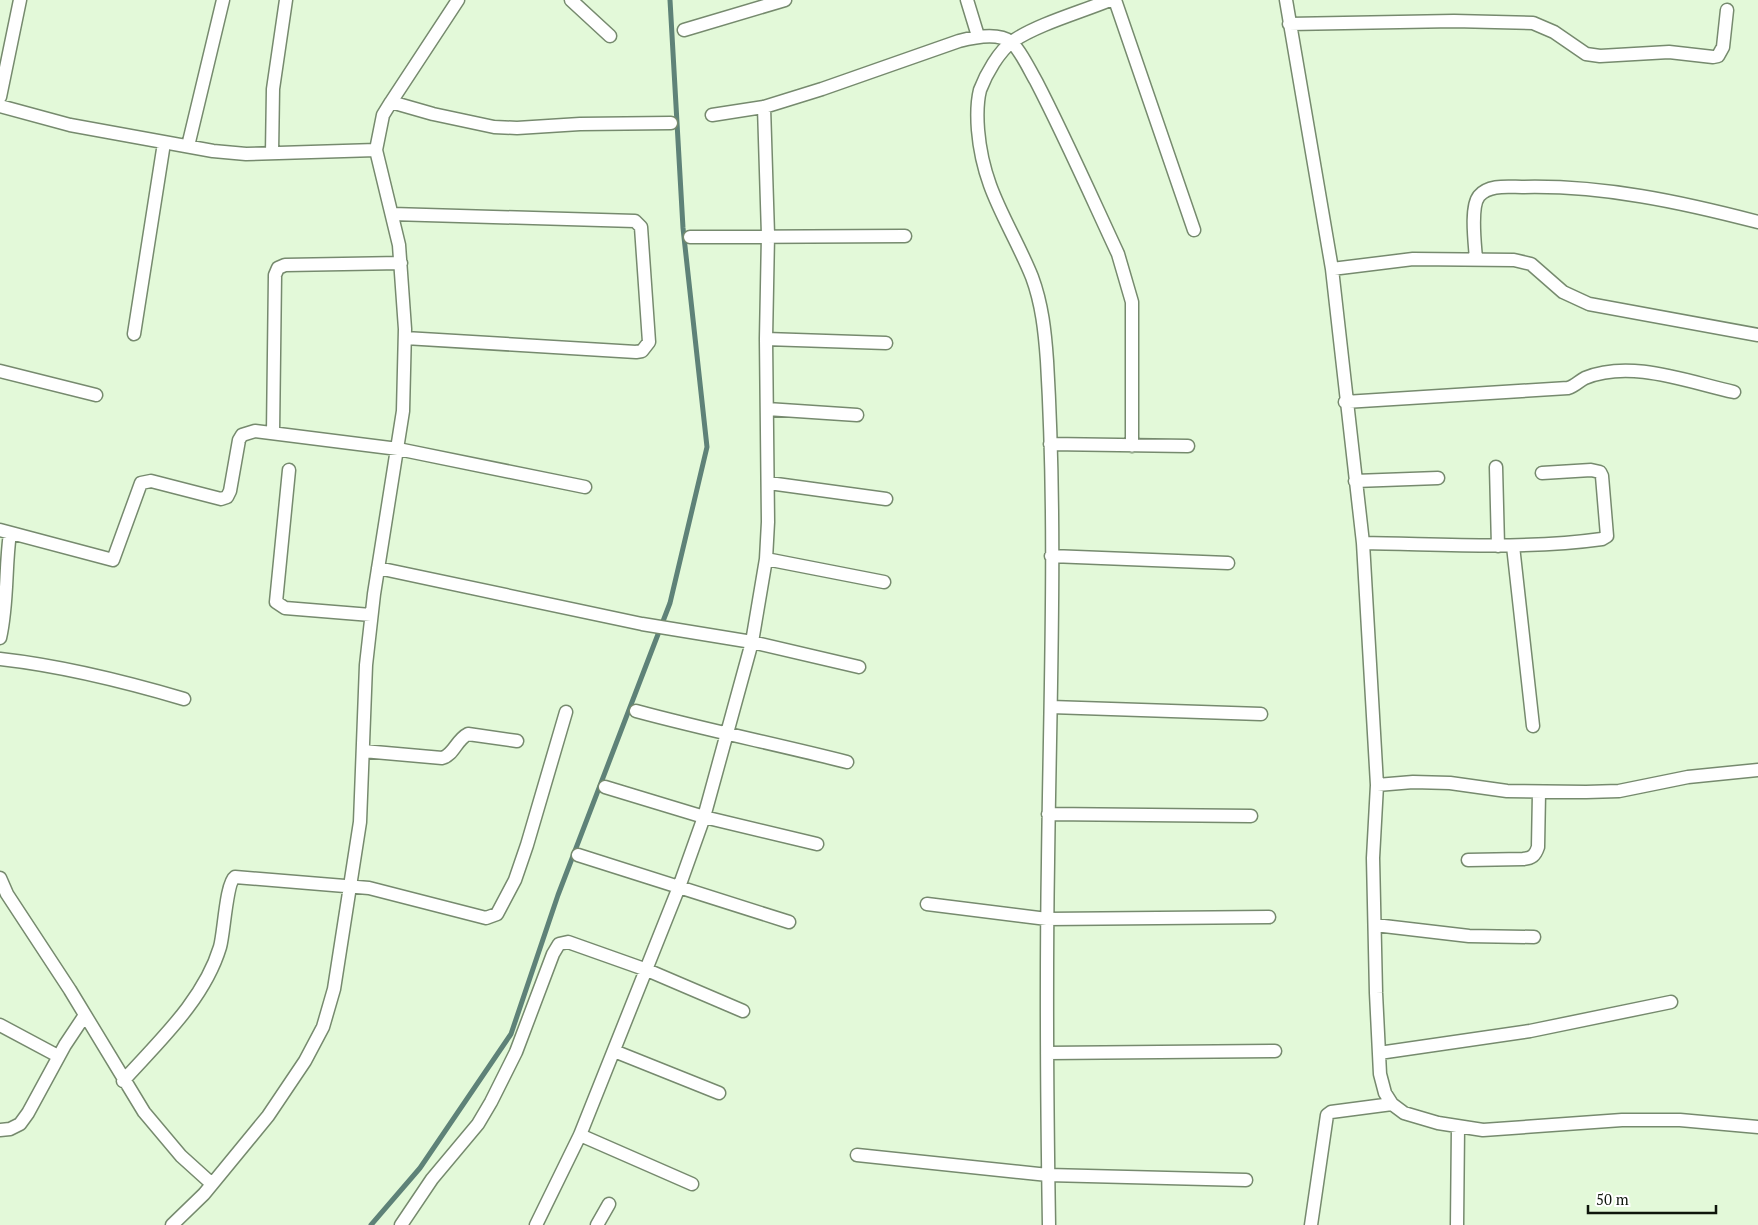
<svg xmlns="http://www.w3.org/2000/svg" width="1758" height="1225" viewBox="0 0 1758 1225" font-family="'PT Serif',serif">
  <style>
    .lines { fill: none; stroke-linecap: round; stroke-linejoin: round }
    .stream { stroke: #5e8278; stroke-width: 5 }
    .minor-casing { stroke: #768a6e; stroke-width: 15 }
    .minor { stroke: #fff; stroke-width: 12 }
  </style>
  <rect width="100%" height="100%" fill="#e3f9d9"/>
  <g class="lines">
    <path class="stream" d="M371 1225 420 1168 511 1034 558 895 670 603 707 447 683 228 670 0"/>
    <defs>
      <path id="minor" d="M571 0 610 36
        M967 0 978 36
        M1115 0 1194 230
        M1286 0 1332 269 1363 543 1377 785 1373 858 1376 993 1380 1074 1385 1093 1392 1104 1404 1113 1438 1123 1483 1130 1622 1120H1680L1758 1127
        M1289 24 1454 21 1533 23 1554 32 1586 54 1600 56 1669 52 1713 57 1718 56 1723 47 1727 10
        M684 30 785 0
        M0 97 20 0
        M391 102 433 114 494 127 517 128 580 124 671 123
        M0 106 70 125 213 151 246 154 376 150
        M712 115 764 107 822 89 959 41C974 37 998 32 1011 42 1020 49 1030 71 1036 81 1065 137 1091 196 1118 254L1132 302V446
        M188 146 223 0
        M272 153 273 89 286 0
        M392 214 635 221 641 227 649 342 642 351 636 352 405 338
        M690 237 905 236
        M1476 259C1475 244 1470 207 1479 196 1489 184 1509 187 1522 187 1603 185 1681 202 1758 222
        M1332 269 1413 259 1514 260 1531 264 1563 292 1589 304 1758 335
        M134 334 164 143
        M766 339 886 343
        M0 371 96 395
        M1345 402 1568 388C1575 386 1579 381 1585 378 1631 359 1688 382 1734 392
        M767 409 857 415
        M273 433 275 275 278 268 285 265 401 263
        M1050 444 1188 446
        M1496 467 1498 546
        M289 470 276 602 285 608 371 615
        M1355 481 1438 478
        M769 483 886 499
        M0 530 113 560 141 483 151 481 221 499 227 497 230 491 239 440 242 435 255 431 398 449 585 487
        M1363 543C1443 544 1523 550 1602 539L1607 536 1602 476 1600 472 1591 470 1542 473
        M1513 546 1533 726
        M1051 556 1228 563
        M766 559 884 582
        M378 568 642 624 752 642 859 667
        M0 638C8 603 5 568 10 533
        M0 659C63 666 123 681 184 699
        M1051 707 1261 714
        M636 711C706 730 776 744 847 762
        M363 751 442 758C454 755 456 740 468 734L517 741
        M1377 785 1413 782 1450 783 1507 791 1586 792 1619 791 1688 777 1758 770
        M605 787 704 817 817 844
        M1048 814 1251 816
        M578 855 789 922
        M1468 860 1523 859C1532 858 1535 856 1538 847L1539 793
        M0 878 7 894 70 990 144 1112 181 1156 212 1184
        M927 904 1047 919 1269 917
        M1375 925 1469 936 1534 937
        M0 1025 58 1056
        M614 1051 719 1093
        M1047 1053 1275 1051
        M1379 1053 1530 1031 1671 1002
        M123 1081C159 1041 204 1000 220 947 224 934 226 883 235 877L369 888 486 918 497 914 515 880 527 845 566 712
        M0 1130 10 1129 20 1124 28 1113 65 1045 85 1015
        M580 1135 692 1184
        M857 1155 1048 1175 1246 1180
        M172 1225 204 1194 268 1116 305 1061 323 1027 334 989 360 822 366 665 374 594 403 411 405 329 399 245 376 150 383 115 391 102 458 0
        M401 1225 432 1179 478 1124 491 1102 516 1052 553 954 559 944 568 942 647 970 743 1011
        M536 1225 580 1135 679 887 704 817 752 642 766 559 768 522 766 339 768 235 764 107
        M597 1225 609 1204
        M1049 1225C1047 1104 1046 983 1048 862 1050 695 1057 528 1047 361 1045 332 1042 304 1032 277 1010 223 983 191 978 130 977 117 977 102 980 90 986 74 999 51 1013 41 1038 24 1081 12 1110 0
        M1311 1225 1327 1115 1331 1112 1392 1104
        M1457 1225 1458 1127"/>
    </defs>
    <use href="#minor" class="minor-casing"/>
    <use href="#minor" class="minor"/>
  </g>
  <path d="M1588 1205v8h128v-8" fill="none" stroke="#0e160b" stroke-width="2.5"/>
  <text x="1596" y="1205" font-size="15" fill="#0e160b" stroke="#ffffff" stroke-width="4" paint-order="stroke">50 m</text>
</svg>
